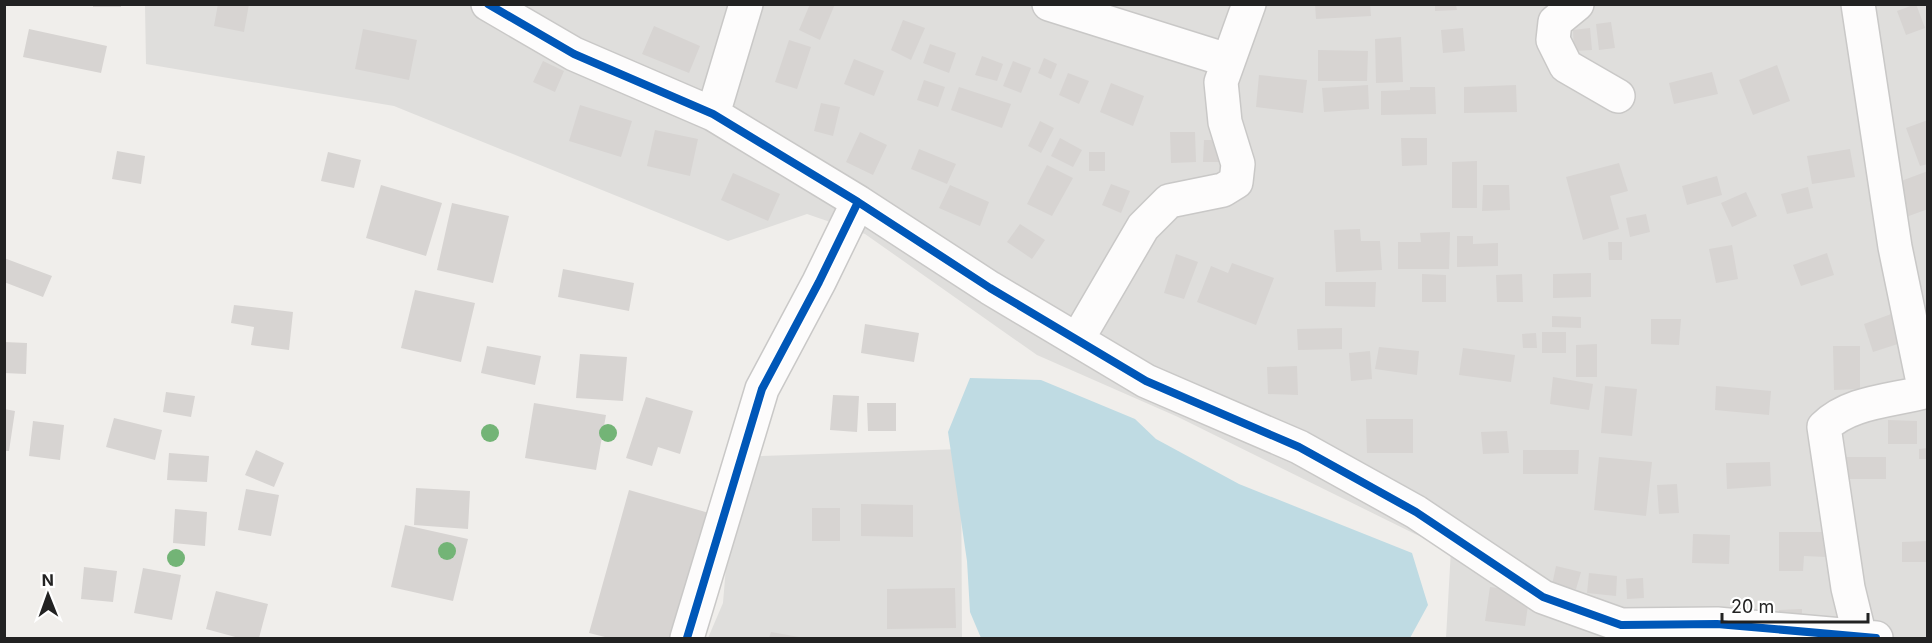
<svg xmlns="http://www.w3.org/2000/svg" width="1932" height="643" viewBox="0 0 1932 643" font-family="Inter,sans-serif">
  <style>
    .residential { fill: #dfdedc }
    .water { fill: #bfdbe3 }
    .building { fill: #d7d4d2 }
    .lines { fill: none; stroke-linecap: round; stroke-linejoin: round }
    .minor-casing { stroke: #c9c8c7; stroke-width: 36 }
    .minor { stroke: #fdfcfc; stroke-width: 33 }
    .cycleway-casing { stroke: #fff; stroke-width: 11 }
    .cycleway { stroke: #0057b8; stroke-width: 8 }
    .tree { fill: #73b476 }
  </style>
  <rect width="100%" height="100%" fill="#f0eeeb"/>
  <path class="residential" d="M145 5H1927V638H1446L1451 549 1415 534 1178 417 1037 355 865 234 807 214 728 241 394 106 146 64Z
    M961 449 962 638H708L723 603 735 457Z"/>
  <path class="water" d="M970 378 1041 380 1135 419 1156 439 1239 484 1412 553 1428 605 1410 638H981L970 612 967 561 948 432Z"/>
  <path class="building" d="M93 4H121V7H93Z
    M218 4H249L244 32 214 26Z
    M810 4H835L820 40 799 30Z
    M1315 4H1370L1371 16 1316 19Z
    M1916 4 1925 28 1906 35 1897 11Z
    M1435 5H1456L1457 10 1435 11Z
    M903 20 925 28 911 60 891 50Z
    M1611 22 1615 48 1599 50 1596 24Z
    M654 26 700 46 689 73 642 54Z
    M1463 28 1465 51 1443 53 1441 30Z
    M1590 28 1592 50 1574 51 1573 30Z
    M29 29 107 46 101 73 23 57Z
    M363 29 417 40 409 80 355 69Z
    M1401 37 1403 82 1376 83 1375 39Z
    M789 40 811 47 797 89 775 82Z
    M930 44 956 53 949 73 923 63Z
    M1318 50 1368 51 1367 81H1318Z
    M982 56 1003 64 997 81 975 75Z
    M1044 58 1057 64 1051 79 1038 73Z
    M854 59 884 71 874 96 844 84Z
    M543 61 564 71 555 92 533 82Z
    M1013 61 1031 68 1021 93 1003 86Z
    M1777 65 1790 101 1753 115 1739 80Z
    M1712 72 1718 94 1674 104 1669 83Z
    M1068 73 1089 81 1079 104 1059 95Z
    M1259 75 1307 80 1303 113 1256 107Z
    M924 80 945 87 938 107 917 100Z
    M1111 83 1144 96 1133 126 1100 112Z
    M1368 85 1369 109 1324 112 1322 88Z
    M1516 85 1517 112 1464 113V87Z
    M959 87 1011 104 1002 128 951 110Z
    M1410 87H1435L1436 114 1381 115V91L1410 90Z
    M821 103 840 107 833 136 814 131Z
    M580 105 632 121 621 157 569 141Z
    M1928 120V164L1920 166 1906 128Z
    M1040 121 1054 128 1041 153 1028 146Z
    M655 130 698 139 690 176 647 166Z
    M860 132 887 145 873 175 846 162Z
    M1170 132H1195L1196 162 1171 163Z
    M1060 138 1082 150 1073 167 1051 156Z
    M1401 138H1427V165L1402 166Z
    M1204 140H1221L1220 162H1203Z
    M919 149 956 164 947 184 911 169Z
    M1850 149 1855 177 1812 184 1807 156Z
    M117 151 145 156 141 184 112 179Z
    M328 152 361 160 354 188 321 181Z
    M1089 152H1105V171H1089Z
    M1477 161V208H1452V162Z
    M1619 163 1628 191 1610 196 1619 229 1583 240 1566 177Z
    M1047 165 1073 178 1052 216 1027 204Z
    M1928 171V209L1906 217 1893 184Z
    M733 173 780 194 768 221 721 200Z
    M1717 176 1722 195 1687 205 1682 186Z
    M1111 184 1130 191 1121 213 1102 205Z
    M381 185 442 203 426 256 366 238Z
    M950 185 989 202 980 226 939 208Z
    M1483 185H1509L1510 210 1482 211Z
    M1808 187 1813 208 1787 214 1781 194Z
    M1746 192 1757 216 1732 227 1721 203Z
    M452 203 509 216 493 283 437 270Z
    M1646 214 1650 232 1630 237 1626 218Z
    M1020 224 1045 240 1032 259 1007 242Z
    M1360 229 1361 241H1380L1382 270 1336 272 1334 230Z
    M1450 232 1449 269H1398V242H1421L1420 233Z
    M1457 236H1473V244L1498 243V266L1457 267Z
    M1608 242H1622V260H1609Z
    M1732 245 1738 279 1716 283 1709 249Z
    M1827 253 1834 275 1801 286 1793 265Z
    M1176 254 1198 262 1184 299 1164 293Z
    M4 258 52 276 43 297 4 282Z
    M1232 263 1274 278 1256 325 1197 302 1211 266 1228 273Z
    M563 269 634 283 629 311 558 297Z
    M1591 273V297L1553 298V274Z
    M1422 274 1446 275V302H1422Z
    M1522 274 1523 302H1497L1496 275Z
    M1325 282H1376L1375 307 1325 306Z
    M415 290 475 303 461 362 401 348Z
    M234 305 293 312 289 350 251 345 254 327 231 323Z
    M1894 313 1904 342 1873 352 1864 324Z
    M1552 316 1581 317V328L1552 327Z
    M1651 319H1681L1679 345 1651 344Z
    M865 324 919 333 914 362 861 353Z
    M1342 328V349L1298 350 1297 329Z
    M1542 332H1566V353H1542Z
    M1536 333 1537 348H1523L1522 334Z
    M4 342 27 343 26 374 4 373Z
    M1597 344V377H1576V345Z
    M487 346 541 356 535 385 481 373Z
    M1833 346H1860V389L1834 390Z
    M1379 347 1419 351 1417 375 1375 369Z
    M1463 348 1515 355 1511 382 1459 375Z
    M1370 351 1372 379 1351 381 1349 353Z
    M580 354 627 357 623 401 576 398Z
    M1297 366 1298 395 1268 394 1267 367Z
    M1553 377 1593 384 1589 410 1550 404Z
    M1605 386 1637 389 1632 436 1601 433Z
    M1716 386 1771 391 1769 415 1715 410Z
    M166 392 195 396 191 417 163 412Z
    M833 395 859 396 857 432 830 430Z
    M646 397 693 411 680 454 658 447 652 466 626 458Z
    M534 403 606 415 596 470 525 458Z
    M867 403H896V431H868Z
    M4 409 15 411 9 451H4Z
    M114 418 162 430 155 460 106 447Z
    M1366 419H1413V453H1367Z
    M1888 420 1917 421V444H1888Z
    M33 421 64 425 60 460 29 456Z
    M1507 431 1509 453 1483 454 1481 432Z
    M1928 448V459H1919V449Z
    M256 450 284 463 274 487 245 475Z
    M1523 450H1579L1578 474H1523Z
    M169 453 209 456 207 482 167 480Z
    M1599 457 1652 462 1646 516 1594 510Z
    M1838 457H1886V479H1839Z
    M1770 462 1771 486 1727 489 1726 463Z
    M1677 484 1679 513 1659 514 1657 485Z
    M416 488 470 491 468 529 414 525Z
    M246 489 279 495 271 536 238 530Z
    M629 490 709 513 674 638H609L589 633Z
    M861 504 913 505V537L861 536Z
    M812 508H840V541H812Z
    M175 509 207 512 205 546 173 543Z
    M405 525 468 539 453 601 391 587Z
    M1779 532H1826L1827 557 1804 556 1803 571H1779Z
    M1693 534 1730 535 1729 564 1692 563Z
    M1928 541V562H1902V542Z
    M1556 566 1581 572 1576 589 1552 585Z
    M84 567 117 571 113 602 81 599Z
    M143 568 181 575 172 620 134 613Z
    M1589 573 1617 576 1616 596 1587 593Z
    M1643 578 1644 598 1627 599 1626 579Z
    M1490 587 1530 592 1525 626 1485 621Z
    M955 588 956 628 887 629V589Z
    M216 591 268 604 259 638H239L206 629Z
    M1802 609V621H1780L1779 610Z
    M771 632 799 637V638H769Z"/>
  <g class="lines">
    <defs>
      <path id="minor" d="M488 4 574 54 713 114 858 202 990 288 1146 381 1299 447 1416 512 1543 597 1621 625 1717 624 1876 638
        M1049 4 1227 60
        M1577 4 1555 22 1553 40 1566 66 1618 96
        M1858 4 1895 247 1925 392
        M713 114 746 4
        M1077 340 1143 227 1169 201 1223 190 1236 182 1238 164 1225 122 1221 82 1249 4
        M1860 637 1848 588 1824 427C1850 401 1893 401 1928 391
        M687 638 762 389 819 282 858 202"/>
    </defs>
    <use href="#minor" class="minor-casing"/>
    <use href="#minor" class="minor"/>
    <defs>
      <path id="cycleway" d="M488 4 574 54 713 114 858 202 990 288 1146 381 1299 447 1416 512 1543 597 1621 625 1717 624 1876 638
        M687 638 762 389 819 282 858 202"/>
    </defs>
    <use href="#cycleway" class="cycleway-casing"/>
    <use href="#cycleway" class="cycleway"/>
  </g>
  <g class="tree">
    <circle cx="490" cy="433" r="9"/>
    <circle cx="608" cy="433" r="9"/>
    <circle cx="447" cy="551" r="9"/>
    <circle cx="176" cy="558" r="9"/>
  </g>
  <rect width="1932" height="643" fill="none" stroke="#222222" stroke-width="12"/>
  <g transform="translate(48 595) rotate(359)" stroke="#ffffff" stroke-width="4.5" paint-order="stroke">
  <path d="M0-4.5L10 22L0 15L-10 22Z" fill="#222222"/>
  <text y="-9" font-size="16" font-weight="bold" text-anchor="middle" fill="#222222">N</text>
  </g>
  <path d="M1722 613v9h146v-9" fill="none" stroke="#222222" stroke-width="3"/>
  <text x="1731" y="613" font-size="18" fill="#222222" stroke="#ffffff" stroke-width="4.5" paint-order="stroke">20 m</text>
</svg>
